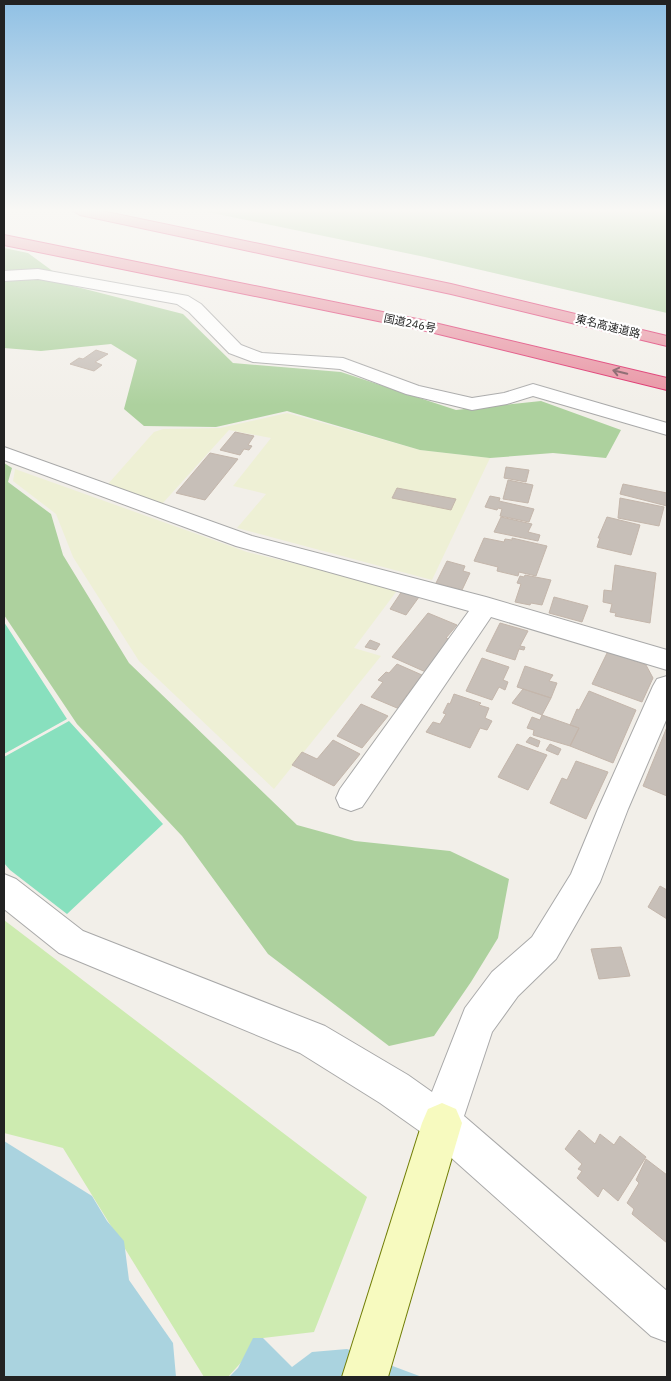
<svg xmlns="http://www.w3.org/2000/svg" width="671" height="1381" viewBox="0 0 671 1381" font-family="'IBM Plex Sans','Noto Sans JP',sans-serif">
  <style>
    .farmland { fill: #eef0d5 }
    .grass { fill: #cdebb0 }
    .forest { fill: #add19e }
    .pitch { fill: #88e0be }
    .water { fill: #aad3df }
    .building { fill: #c7bfb8; stroke: #c4b6ab }
    .lines { fill: none; stroke-linecap: round; stroke-linejoin: round }
    .street-casing { stroke: #a9a9a9; stroke-width: 2 }
    .secondary-casing { stroke: #707d05; stroke-width: 2 }
    .highway-casing { stroke: #dc2a67; stroke-width: 2 }
    .street { fill: #fff; fill-rule: evenodd }
    .secondary { fill: #f7fabf; fill-rule: evenodd }
    .highway { fill: #e892a2; fill-rule: evenodd }
    .oneway { stroke: #7b545c }
    .labels { text-anchor: middle; dominant-baseline: central; stroke-width: 4.5; stroke-linejoin: round; paint-order: stroke }
    .far-street-label { font-size: 11px; fill: #222; stroke: #fff }
  </style>
  <rect width="100%" height="100%" fill="#f2efe9"/>
  <path class="farmland" d="M287 413 420 450 490 458 432 580 237 528 266 494 233 486 271 438 229 430 162 504 108 484 154 432 163 429 220 428Z
    M15 469 247 552 399 588 354 648 381 656 274 789 139 661 73 557 56 514 13 481Z"/>
  <path class="grass" d="M4 920 367 1197 314 1332 263 1338 228 1377H204L63 1148 4 1133Z"/>
  <path class="forest" d="M203 211H667V313L425 257Z
    M4 248 28 253 73 286 183 314 233 363 341 372 456 410 541 401 621 430 606 458 553 453 490 458 420 450 287 411 216 427 144 426 124 409 137 360 111 344 41 351 4 348Z
    M4 463 12 468 8 482 51 514 63 555 129 663 297 825 355 841 450 851 509 879 498 938 471 982 434 1036 389 1046 268 954 182 836 77 724 4 615Z"/>
  <path class="pitch" d="M4 622 67 719 4 754Z
    M69 721 163 824 67 914 10 870 4 863V757Z"/>
  <path class="water" d="M4 1141 92 1196 107 1221 124 1241 129 1280 173 1343 176 1377H4Z
    M253 1338H263L292 1367 312 1352 347 1349 422 1377H229L238 1368Z"/>
  <path class="building" d="M96 350 108 354 95 362 102 365 94 371 70 364 79 358 83 359Z
    M235 432 254 436 248 445 252 446 249 450 244 449 240 455 220 450Z
    M210 453 238 459 205 500 176 493Z
    M506 467 529 470 526 482 504 478Z
    M508 480 533 485 528 503 503 499Z
    M623 484 667 493V506L620 494Z
    M397 488 456 499 451 510 392 498Z
    M490 496 500 498 499 501 534 509 529 522 500 516 502 509 498 508 497 510 485 507Z
    M620 498 664 507 659 526 618 518Z
    M501 517 532 524 528 532 540 535 538 541 494 532Z
    M607 517 640 525 631 555 597 547 600 538H598Z
    M484 538 504 542 505 539 512 540V538L547 546 536 576 519 572 518 576 497 571 498 567 474 561Z
    M447 561 465 566 463 571 470 573 462 590 436 583Z
    M615 565 656 573 650 623 615 616 616 613 610 612 612 604 603 602 604 590 612 591Z
    M525 575 551 580 542 605 531 603 530 605 515 602 521 584 517 583 520 576 524 577Z
    M402 591 419 597 406 615 390 609Z
    M554 597 588 606 582 622 549 613Z
    M428 613 457 625 446 638 451 640 428 673 392 657Z
    M500 623 528 631 520 646 525 647 524 650 519 649 515 660 486 651Z
    M370 640 380 644 376 650 365 647Z
    M608 651 646 665 653 678 642 702 592 684Z
    M482 658 509 667 503 680 508 682 505 690 499 687 492 700 466 691Z
    M397 664 422 675 397 708 371 697 383 682 378 680 386 672 389 673Z
    M525 666 553 675 549 681 557 683 551 698 517 687Z
    M523 689 551 698 542 715 512 703Z
    M589 691 636 710 613 763 570 746 579 728 570 725 577 709 579 710Z
    M454 694 481 703 479 705 489 708 485 718 492 721 487 730 480 728 470 748 426 732 433 722 440 724 446 714 443 713 448 703 450 704Z
    M361 704 388 716 362 748 337 736Z
    M542 715 579 728 570 746 533 735 534 730 527 728 532 717 540 720Z
    M667 727V796L643 786Z
    M530 737 540 741 538 747 526 742Z
    M333 740 360 754 334 786 292 765 302 752 317 759Z
    M517 744 547 755 528 790 498 777Z
    M550 744 561 749 558 755 546 750Z
    M576 761 608 772 586 819 550 803 562 778 567 780Z
    M660 886 667 890V919L648 907Z
    M621 947 630 976 599 979 591 949Z
    M579 1130 595 1144 600 1134 614 1145 620 1136 646 1157 618 1201 603 1188 598 1197 577 1178 582 1171 578 1169 582 1164 565 1149Z
    M646 1159 667 1175V1243L632 1214 634 1209 627 1203 639 1183 636 1180Z"/>
  <g class="lines">
    <defs>
      <path id="street" d="M38 269 188 296 201 304 241 345 262 353 343 358 419 386 472 398 504 393 533 384 667 423V435L533 396 507 404 472 410 406 394 340 369 253 362 229 353 189 312 177 304 38 279 4 281V271Z
        M4 447 252 536 486 597 667 650V670L491 617 362 807 351 811 340 807 336 798 340 789 469 611 236 546 4 460Z
        M667 676V718L628 809 600 882 556 959 518 996 492 1032 464 1116 667 1291V1342L651 1336 428 1137 380 1103 300 1053 59 953 4 909V874L16 879 83 931 325 1026 408 1075 432 1092 465 1008 492 972 532 937 571 874 598 809 653 686 657 679Z"/>
      <path id="secondary" d="M442 1103 456 1109 462 1123 388 1377H342L422 1123 428 1109Z"/>
      <path id="highway" d="M73 211H102L451 284 667 336V346L451 294 80 215Z
        M4 235 422 320 667 378V390L422 330 4 245Z"/>
    </defs>
    <use href="#street" class="street-casing"/>
    <use href="#secondary" class="secondary-casing"/>
    <use href="#highway" class="highway-casing"/>
    <use href="#street" class="street"/>
    <use href="#secondary" class="secondary"/>
    <use href="#highway" class="highway"/>
  </g>
  <defs><path id="oneway-shaft" d="M-6 0H5M1.5-3L5.5 0L1.5 3" fill="none" stroke-width="1.6" stroke-linecap="round" stroke-linejoin="round" transform="scale(1.25)"/></defs>
  <use class="oneway" href="#oneway-shaft" transform="translate(620 372) rotate(-166)"/>
  <linearGradient id="sky" x2="0" y2="1"><stop stop-color="#8fc0e4"/><stop offset="0.52" stop-color="#f9f8f5"/><stop offset="1" stop-color="#f9f8f5" stop-opacity="0"/></linearGradient>
  <rect width="671" height="405" fill="url(#sky)"/>
  <g class="labels">
    <g class="far-street-label">
      <text transform="translate(410 323) rotate(12)">国道246号</text>
      <text transform="translate(608 326) rotate(14)">東名高速道路</text>
    </g>
  </g>
  <rect width="671" height="1381" fill="none" stroke="#222222" stroke-width="10"/>
</svg>
